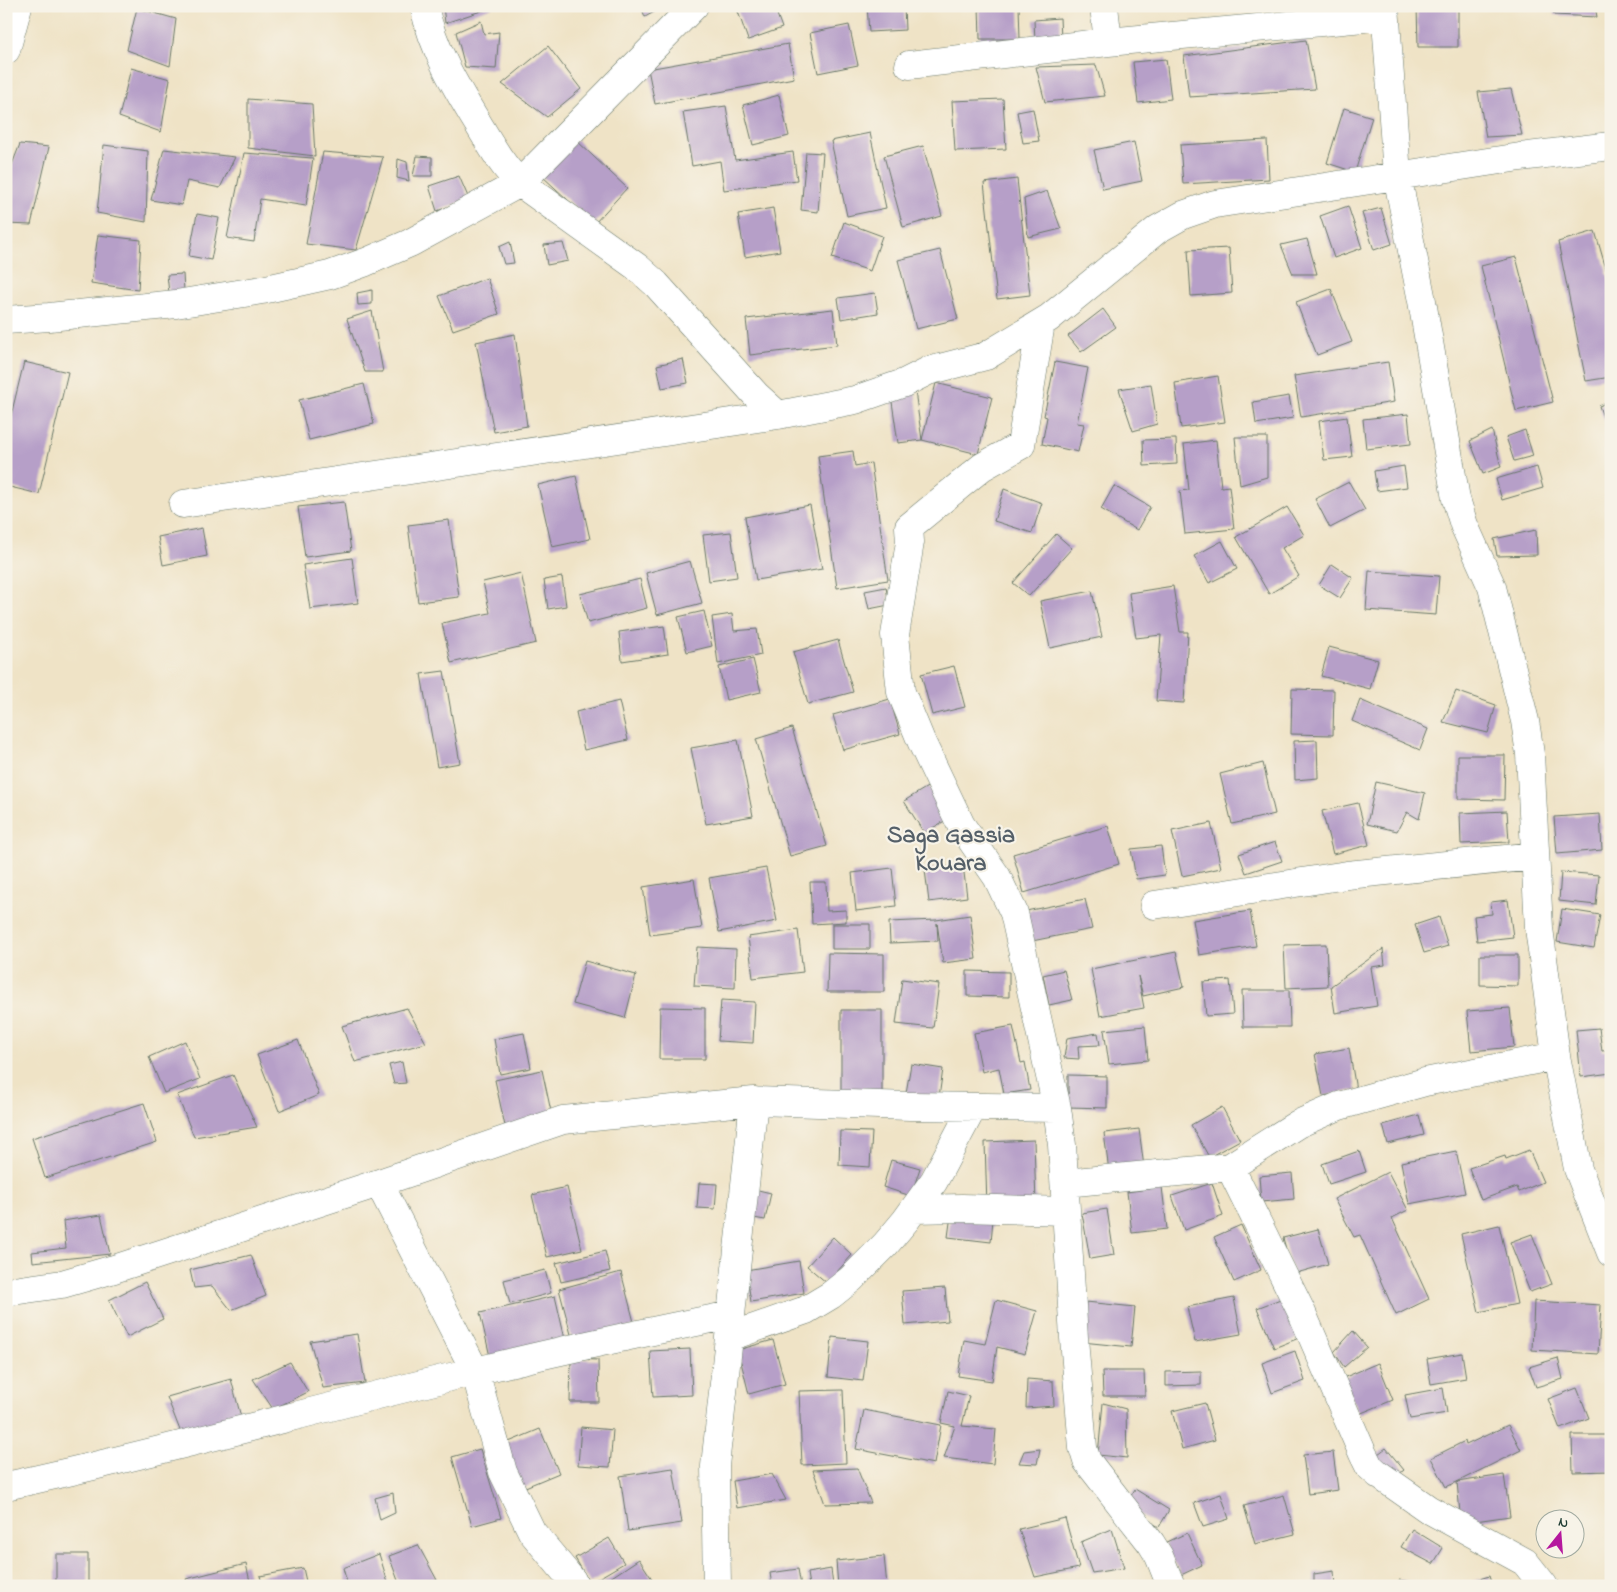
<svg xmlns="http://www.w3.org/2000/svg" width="1617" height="1592" viewBox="0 0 1617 1592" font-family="'Indie Flower',sans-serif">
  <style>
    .building { fill: #b69fc8 }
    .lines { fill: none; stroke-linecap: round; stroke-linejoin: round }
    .minor-casing { stroke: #687767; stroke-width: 29 }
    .minor { stroke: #fff; stroke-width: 28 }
    .labels { text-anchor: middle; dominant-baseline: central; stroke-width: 4.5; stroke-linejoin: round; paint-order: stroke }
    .neighbourhood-label { font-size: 24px; font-weight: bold; fill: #545f68; stroke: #f7f3e8 }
  </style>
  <rect width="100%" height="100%" fill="#f7f3e8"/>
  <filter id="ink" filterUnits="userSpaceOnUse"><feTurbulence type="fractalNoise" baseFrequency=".02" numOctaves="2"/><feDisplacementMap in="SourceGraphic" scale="10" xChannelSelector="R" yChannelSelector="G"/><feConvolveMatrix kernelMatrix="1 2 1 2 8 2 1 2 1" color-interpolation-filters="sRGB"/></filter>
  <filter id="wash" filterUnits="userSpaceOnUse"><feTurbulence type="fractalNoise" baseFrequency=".0096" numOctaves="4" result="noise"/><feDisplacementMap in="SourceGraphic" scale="20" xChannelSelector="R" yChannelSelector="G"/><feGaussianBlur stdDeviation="1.12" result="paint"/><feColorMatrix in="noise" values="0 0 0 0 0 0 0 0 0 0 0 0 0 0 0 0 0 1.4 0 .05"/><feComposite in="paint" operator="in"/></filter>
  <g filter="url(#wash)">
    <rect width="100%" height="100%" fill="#efe3c6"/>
    <g id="blocks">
      <path class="building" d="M443 6H493V7L445 23Z
        M641 6H665L645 17Z
        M736 6H774L782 28 748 40Z
        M867 6H904L905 30 869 32Z
        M979 6H1019L1020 39H980Z
        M1417 6H1458V47H1418Z
        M1553 6H1595L1597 17 1554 15Z
        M137 8 176 19 170 66 127 50Z
        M1060 18 1061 39 1035 41 1034 20Z
        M481 21 484 34 499 32 496 69 465 67 456 32Z
        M849 25 858 65 818 73 810 33Z
        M1306 40 1315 89 1189 97 1184 56Z
        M788 44 794 78 655 104 648 69Z
        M548 46 581 89 547 117 502 84Z
        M1166 59 1171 99 1138 103 1133 62Z
        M1096 65 1105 96 1045 102 1036 67Z
        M131 68 170 79 161 132 119 117Z
        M1511 89 1522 135 1486 137 1478 92Z
        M779 95 789 136 753 145 743 105Z
        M248 99 312 104 315 156 248 148Z
        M1003 99 1006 149 955 151 952 101Z
        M726 106 735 160 793 152 797 180 724 190 720 161 692 166 683 112Z
        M1344 108 1372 117 1355 172 1327 163Z
        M1033 109 1039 141 1023 143 1017 112Z
        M870 133 886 208 847 216 831 141Z
        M576 140 627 188 594 224 542 176Z
        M1267 140 1269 179 1183 184 1180 145Z
        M1134 142 1142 181 1103 189 1094 150Z
        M20 144 49 147 31 225 6 224V180Z
        M104 145 148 151 146 222 97 213Z
        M923 146 942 216 903 227 884 156Z
        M164 149 235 157 220 188 187 181 182 205 151 200Z
        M323 152 383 157 356 250 306 244Z
        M806 152 823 153 818 212 801 210Z
        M244 153 313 158 306 206 260 199 254 242 227 238Z
        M417 156 432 157V176H413Z
        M398 159 407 162 409 181 397 178Z
        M459 176 469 199 437 211 429 186Z
        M1017 179 1030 295 997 299 984 183Z
        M1047 191 1061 229 1028 237 1024 199Z
        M1348 206 1362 248 1334 258 1320 216Z
        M773 208 780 251 745 257 738 214Z
        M1381 208 1392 244 1374 250 1362 213Z
        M197 214 219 218 211 260 189 256Z
        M844 222 882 236 870 271 832 258Z
        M1595 231 1611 286V377L1586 381 1558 242Z
        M98 235 141 240 138 290 91 283Z
        M1307 239 1317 274H1293L1281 245Z
        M510 242 514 263 504 264 499 247Z
        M563 243 568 261 547 265 544 245Z
        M1229 248 1232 293 1191 296 1188 250Z
        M940 250 958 319 916 329 898 260Z
        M1516 257 1553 402 1516 411 1481 266Z
        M183 274 184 291 169 293 167 275Z
        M487 278 499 314 453 330 439 296Z
        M1331 289 1352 342 1317 355 1296 302Z
        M372 290V304L358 305 357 293Z
        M875 293 878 313 841 319 838 298Z
        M833 309 837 345 750 355 746 319Z
        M1103 309 1116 327 1081 352 1068 336Z
        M372 311 383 372H365L347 319Z
        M515 334 527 426 494 432 476 342Z
        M683 359 688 383 662 388 657 365Z
        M24 362 68 372 39 494 6 486V436Z
        M1055 362 1088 368 1077 423 1084 424 1078 452 1042 444 1047 417 1044 416Z
        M1388 362 1394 402 1301 417 1294 376Z
        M1218 376 1225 422 1181 428 1175 383Z
        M936 383 992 397 978 454 922 440 898 443 891 395 915 391 922 440Z
        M364 384 374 424 309 440 299 400Z
        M1151 384 1157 424 1133 431 1119 389Z
        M1289 396 1293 418 1256 424 1253 402Z
        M1611 401V438L1599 406Z
        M1408 414 1411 444 1366 449 1363 419Z
        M1347 417 1352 457 1324 460 1319 421Z
        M1492 430 1501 467 1483 474 1470 441Z
        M1525 430 1533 456 1514 461 1506 437Z
        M1235 437H1267V477L1240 485Z
        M1176 439 1177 464 1144 466 1143 440Z
        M1216 440 1221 487 1229 486 1234 529 1185 534 1180 491 1189 490 1184 444Z
        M853 451 855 466 871 463 888 580 837 588 818 456Z
        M1404 466 1407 487 1377 491 1374 471Z
        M1537 467 1543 488 1502 500 1496 479Z
        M576 476 590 539 552 547 538 485Z
        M1349 482 1365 510 1330 528 1315 499Z
        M1114 486 1150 507 1137 530 1101 509Z
        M1004 489 1042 503 1032 533 994 521Z
        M344 502 351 551 305 557 298 507Z
        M810 505 822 569 756 580 745 517Z
        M1287 507 1304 535 1282 548 1299 576 1269 594 1236 537Z
        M449 520 459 597 418 602 408 525Z
        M202 528 207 556 163 565 158 537Z
        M1536 530 1537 555 1497 556 1494 539Z
        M731 532 737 577 709 581 703 535Z
        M1056 534 1072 548 1029 596 1013 583Z
        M1222 541 1237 569 1209 583 1194 556Z
        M352 558 358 603 310 609 303 565Z
        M690 561 702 603 657 615 646 573Z
        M1332 564 1353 578 1340 598 1319 585Z
        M1369 571 1439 576 1436 615 1366 610Z
        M521 573 536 643 451 663 442 623 490 613 483 582Z
        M562 577 566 606 548 609 544 580Z
        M640 579 647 608 588 623 580 594Z
        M1173 586 1180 632H1188L1184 703 1156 701 1161 635 1136 638 1129 593Z
        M886 587 889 605 869 609 865 591Z
        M1092 591 1102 637 1050 648 1040 601Z
        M704 611 712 646 687 652 678 617Z
        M732 614 734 631 757 629 761 655 718 664 712 617Z
        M664 626 668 654 622 661 619 632Z
        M838 640 853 692 808 704 793 652Z
        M1329 647 1378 660 1370 689 1321 676Z
        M753 659 761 692 726 700 719 667Z
        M954 666 965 707 932 715 921 674Z
        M444 671 460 763 437 767 421 674Z
        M1292 689 1334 690 1333 735 1291 734Z
        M1456 691 1496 705 1488 733 1443 722Z
        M890 699 900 734 843 750 833 715Z
        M1360 700 1428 729 1420 750 1352 721Z
        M619 701 628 740 584 750 576 712Z
        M792 728 827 846 790 856 756 739Z
        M738 740 753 816 706 824 691 748Z
        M1317 740 1318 778 1295 780 1294 741Z
        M1458 755H1505L1504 800 1458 799Z
        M1263 763 1275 814 1232 824 1220 774Z
        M1376 782 1425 793 1419 819 1407 812 1397 831 1367 824Z
        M929 786 948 819 924 833 904 801Z
        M1358 803 1369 845 1333 854 1322 811Z
        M1507 811 1509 842 1461 844 1460 813Z
        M1600 814 1602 850 1557 854 1554 817Z
        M1211 823 1221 868 1182 876 1172 831Z
        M1108 826 1119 864 1024 893 1013 854Z
        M1275 842 1282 861 1246 873 1239 854Z
        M1161 846 1165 875 1136 879 1131 849Z
        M963 865 967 897 929 902 925 870Z
        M766 868 777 921 719 932 709 878Z
        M892 868 896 906 856 911 852 873Z
        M1561 872 1599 875 1596 905 1559 901Z
        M694 879 702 928 650 935 643 887Z
        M810 882H826L827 911 846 910V922L812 924Z
        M1085 899 1092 929 1032 941 1026 911Z
        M1508 900 1513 937 1477 941 1474 916 1492 914 1491 902Z
        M1562 909 1600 915 1594 948 1557 942Z
        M1250 911 1256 946 1199 955 1193 920Z
        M970 915 976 959 943 963 937 923 938 941 890 943 889 922 936 920Z
        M1439 917 1448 946 1424 953 1415 925Z
        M832 924H870V949H832Z
        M798 930 803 972 753 978 748 937Z
        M1326 944 1328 986 1286 988 1284 945Z
        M697 947 736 949 735 988 694 986Z
        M1383 949 1385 965 1371 967 1377 1006 1335 1013 1331 986Z
        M1176 952 1184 987 1143 996 1138 976 1144 1008 1100 1016 1091 969Z
        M828 953 884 954V992H827Z
        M1480 955H1518V986L1480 985Z
        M585 961 636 975 625 1018 573 1004Z
        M1064 970 1072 1000 1049 1005 1043 975Z
        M967 971 1009 972V997L967 996Z
        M902 979 939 984 933 1028 896 1024Z
        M1230 980 1233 1014 1206 1016 1203 982Z
        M1242 990H1289L1290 1027H1243Z
        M721 1000 755 1002 753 1043 718 1041Z
        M660 1007 705 1008V1059H659Z
        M407 1008 426 1043 355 1062 342 1026Z
        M1510 1008 1514 1047 1471 1051 1467 1011Z
        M841 1010H882V1092H841Z
        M1013 1026 1021 1063 1025 1062 1030 1090 1004 1094 999 1068 982 1072 974 1033Z
        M1145 1026 1148 1060 1109 1064 1104 1030Z
        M1599 1028 1602 1051 1611 1050V1073L1581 1077 1576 1030Z
        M524 1033 531 1068 500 1074 494 1039Z
        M1098 1033 1100 1045 1078 1046 1079 1059 1064 1058 1067 1038Z
        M298 1040 319 1095 279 1111 257 1055Z
        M185 1041 200 1079 164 1093 149 1057Z
        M1349 1048 1356 1090 1323 1096 1315 1054Z
        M402 1062 406 1083 394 1084 389 1065Z
        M911 1064 943 1069 939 1097 906 1093Z
        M542 1070 552 1116 505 1126 495 1080Z
        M233 1075 257 1127 194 1137 177 1095Z
        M1068 1075 1107 1076V1108L1068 1107Z
        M144 1103 157 1142 45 1178 32 1138Z
        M1222 1107 1240 1140 1209 1157 1191 1125Z
        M1419 1115 1424 1135 1388 1144 1383 1125Z
        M1139 1129 1144 1167 1109 1171 1104 1133Z
        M840 1131 872 1132 870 1167 839 1165Z
        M1034 1140 1036 1205 987 1207 985 1142Z
        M1529 1150 1543 1182 1519 1192 1517 1187 1481 1200 1469 1168 1505 1156 1506 1159Z
        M1359 1151 1366 1172 1329 1184 1322 1164Z
        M1456 1151 1465 1193 1409 1204 1401 1162Z
        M891 1160 920 1168 911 1196 883 1187Z
        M1388 1172 1408 1210 1392 1218 1429 1299 1396 1315 1360 1235 1354 1237 1334 1199Z
        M1292 1173 1294 1199 1261 1202 1259 1176Z
        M699 1183 717 1184 715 1209 697 1208Z
        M1212 1183 1223 1216 1184 1230 1172 1196Z
        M567 1187 582 1249 547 1257 532 1195Z
        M1162 1187 1167 1229 1132 1233 1127 1192Z
        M754 1189 771 1193 765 1220 748 1217Z
        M1107 1209 1114 1255 1090 1259 1082 1213Z
        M101 1215 110 1254 33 1262 32 1252 66 1248 63 1221Z
        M951 1215 993 1219 991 1242 948 1237Z
        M1241 1225 1261 1270 1234 1282 1214 1237Z
        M1499 1225 1517 1304 1479 1312 1461 1234Z
        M1318 1229 1328 1264 1293 1274 1283 1238Z
        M1532 1234 1552 1284 1530 1292 1510 1242Z
        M833 1237 852 1255 827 1283 807 1266Z
        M605 1251 610 1271 561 1282 556 1263Z
        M251 1255 266 1296 231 1310 212 1286 194 1288 190 1270Z
        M799 1261 804 1293 751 1302 746 1270Z
        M545 1270 551 1293 510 1304 504 1280Z
        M621 1272 635 1326 573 1342 559 1289Z
        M145 1282 163 1319 127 1337 109 1300Z
        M945 1288 948 1321 905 1325 902 1291Z
        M555 1296 565 1339 491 1361 480 1313Z
        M1234 1298 1241 1334 1195 1342 1187 1307Z
        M1283 1298 1299 1338 1274 1348 1257 1308Z
        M996 1300 1037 1311 1025 1354 997 1347 992 1381 958 1376 964 1340 985 1344Z
        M1534 1301 1601 1305 1598 1354 1532 1350Z
        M1086 1302 1135 1307 1131 1347 1082 1342Z
        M1353 1331 1367 1347 1344 1367 1334 1352Z
        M357 1334 365 1383 323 1388 310 1341Z
        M832 1337 868 1341 863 1381 828 1377Z
        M773 1340 785 1384 749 1394 738 1350Z
        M690 1349 692 1395 653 1397 650 1351Z
        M1295 1351 1305 1381 1272 1393 1262 1363Z
        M1462 1353 1466 1378 1431 1384 1427 1359Z
        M1558 1358 1563 1379 1536 1387 1529 1367Z
        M571 1359 598 1360 599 1402H570Z
        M290 1362 308 1392 273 1409 253 1379Z
        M1378 1363 1393 1400 1359 1414 1343 1378Z
        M1102 1371H1144L1145 1396H1103Z
        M1201 1371V1385L1166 1386V1372Z
        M231 1379 242 1421 181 1433 167 1397Z
        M1027 1379 1053 1381 1054 1406 1026 1408Z
        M1443 1388 1447 1413 1410 1419 1405 1395Z
        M1577 1388 1589 1418 1560 1429 1548 1399Z
        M843 1390 846 1463 802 1465 799 1391Z
        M948 1391 969 1396 962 1426 996 1429 993 1464 944 1458 955 1426 941 1423Z
        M1103 1403 1126 1409 1127 1458 1098 1455Z
        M1205 1403 1215 1440 1182 1449 1172 1411Z
        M864 1410 941 1425 934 1464 856 1449Z
        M1508 1425 1521 1450 1457 1482 1504 1475 1510 1516 1461 1523 1457 1482 1446 1487 1431 1458 1465 1441 1466 1445Z
        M581 1427 613 1430 610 1467 578 1465Z
        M540 1429 559 1473 523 1488 504 1444Z
        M1572 1435H1611V1471L1573 1472Z
        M1386 1448 1404 1470 1392 1480 1374 1457Z
        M480 1449 501 1518 472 1526 452 1457Z
        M1040 1449 1037 1464 1019 1463 1024 1451Z
        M1333 1452 1338 1490 1308 1494 1303 1455Z
        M673 1468 682 1523 628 1531 620 1476Z
        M857 1468 871 1503 825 1504 813 1470Z
        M772 1474 786 1500 737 1508 733 1481Z
        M1135 1489 1169 1510 1159 1527 1125 1506Z
        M393 1493 395 1513 380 1520 375 1498Z
        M1221 1494 1229 1519 1203 1527 1194 1503Z
        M1284 1495 1295 1534 1255 1544 1244 1506Z
        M1065 1518 1079 1568 1035 1577 1019 1529Z
        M1112 1529 1124 1568 1092 1573 1081 1542Z
        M1412 1529 1443 1548 1433 1564 1401 1547Z
        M1187 1533 1202 1565 1181 1575 1165 1543Z
        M609 1538 624 1563 590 1583 575 1558Z
        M418 1545 437 1580 400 1586 389 1556Z
        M56 1554H88V1586H56Z
        M379 1554 389 1586H348L343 1568Z
        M884 1556 887 1586H838L836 1561Z
        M639 1559 656 1585 598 1586Z
        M246 1564 251 1586H188L186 1579Z
        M303 1568 307 1586H263L260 1576Z
        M798 1569 801 1586H772L770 1573Z
        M831 1569 833 1586H809L807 1573Z
        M1334 1571 1335 1586H1314V1574Z
        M1489 1576 1492 1586H1461V1585Z
        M1399 1580 1434 1585V1586H1398Z"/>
    </g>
  </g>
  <g filter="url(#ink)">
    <use href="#blocks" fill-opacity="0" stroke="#687767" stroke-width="1"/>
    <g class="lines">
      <defs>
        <path id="minor" d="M694 6 520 183 637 267 656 284 756 395 778 415
          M1104 6 1108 42
          M1385 6 1397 175 1422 301 1456 499 1464 525 1492 587 1525 721 1530 754 1539 928 1556 1056 1578 1169 1611 1253
          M6 50 18 6
          M909 65 1108 42 1385 16
          M6 320 49 317 176 304 262 290 330 275 366 262 410 243 520 183C503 167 492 147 480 127 457 89 433 50 424 6
          M1041 323 1021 445 982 467 909 527 910 542 895 635 901 692 922 743 961 825 997 877 1014 913 1057 1108 1062 1145 1074 1338 1083 1448 1087 1461 1151 1543 1159 1556 1171 1586
          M183 504 778 415 855 400 904 383 928 371 986 356 1049 318 1158 229 1183 215 1215 204 1520 157 1611 146
          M1154 905 1347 875 1535 856
          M379 1183 475 1371 503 1472 532 1532 572 1580 575 1586
          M1065 1183 1230 1167
          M914 1209 962 1208 1066 1211
          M6 1292 62 1284 114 1269 379 1183 563 1120 754 1101 910 1106 1057 1108
          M729 1337 806 1310 831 1295 851 1279 885 1245 906 1220 934 1181 973 1107
          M6 1486C164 1452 319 1408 476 1371 561 1350 646 1332 731 1315L754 1101
          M717 1586 715 1466 731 1319
          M1544 1586 1525 1562 1428 1509 1378 1474 1369 1466 1363 1454 1302 1313 1230 1167 1298 1124 1339 1106 1425 1082 1556 1056"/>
      </defs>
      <use href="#minor" class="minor-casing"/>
      <use href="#minor" class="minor"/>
    </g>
  </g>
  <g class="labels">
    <g class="neighbourhood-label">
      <text x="951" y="836">Saga Gassia<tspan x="951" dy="28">Kouara</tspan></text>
    </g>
  </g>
  <rect width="1617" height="1592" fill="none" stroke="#f7f3e8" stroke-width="25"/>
  <g transform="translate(1560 1534) rotate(17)"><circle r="24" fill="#f7f3e8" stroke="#a1aaa0"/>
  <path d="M0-4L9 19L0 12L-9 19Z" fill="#b5179e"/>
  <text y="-8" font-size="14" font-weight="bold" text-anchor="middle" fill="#1f3d34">N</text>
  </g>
</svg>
